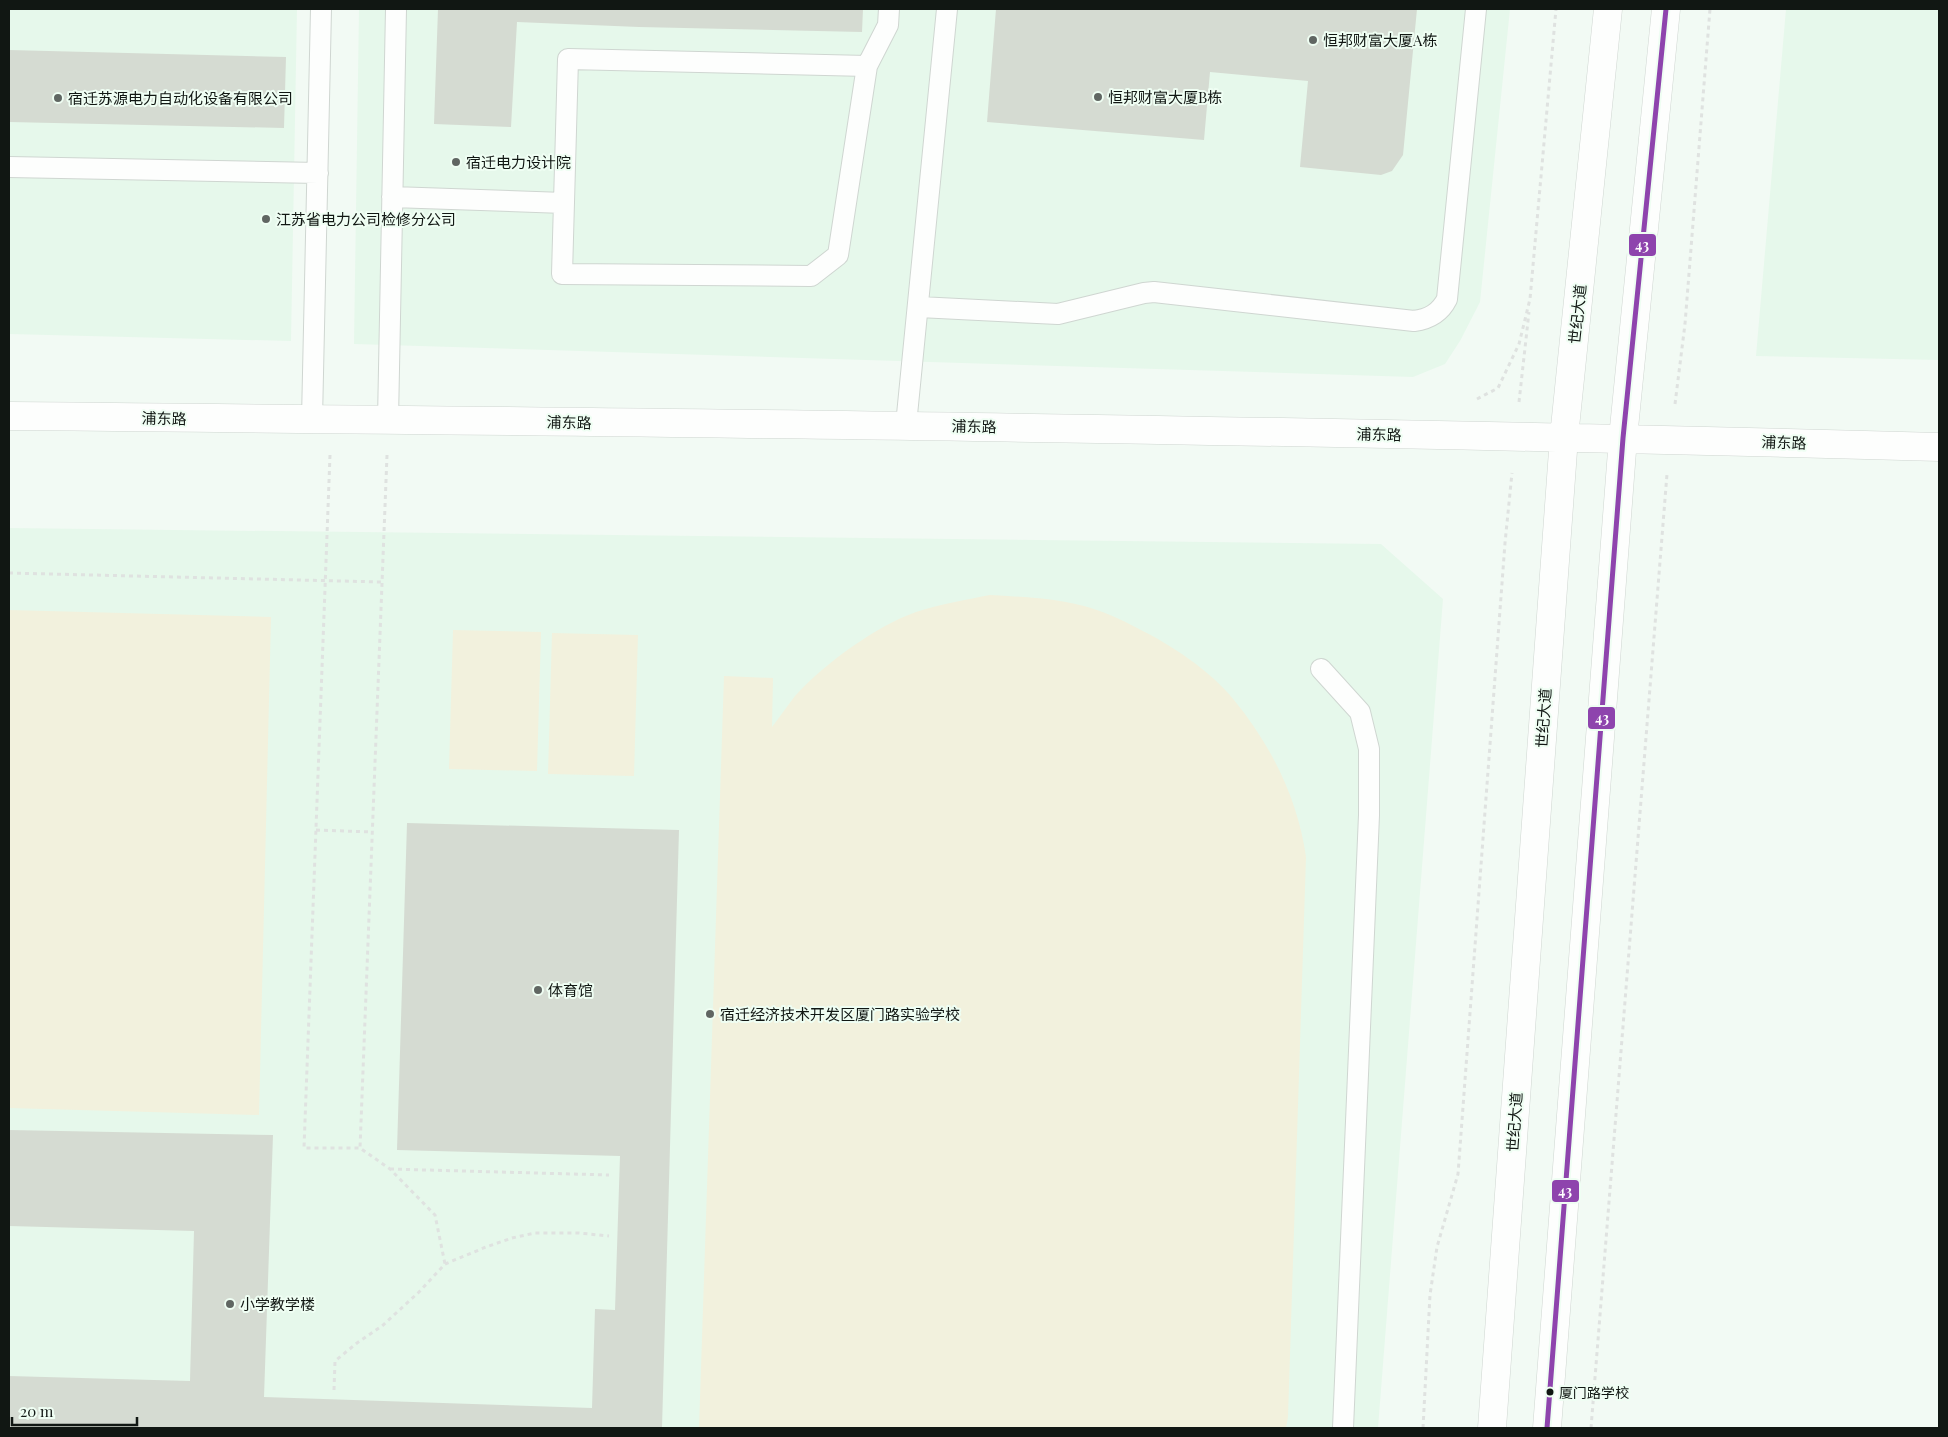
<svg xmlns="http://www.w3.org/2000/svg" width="1948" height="1437" viewBox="0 0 1948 1437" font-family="'Playfair Display','Noto Sans SC',serif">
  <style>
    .built { fill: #e6f8eb }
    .green { fill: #f2f1dd }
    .building { fill: #d5dbd2 }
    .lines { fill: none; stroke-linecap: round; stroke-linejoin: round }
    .service-casing { stroke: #cfd6d1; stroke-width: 22 }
    .tertiary-casing { stroke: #cfd6d1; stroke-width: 29 }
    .path { stroke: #dfe2e0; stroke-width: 3; stroke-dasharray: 4 4; stroke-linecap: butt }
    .service { stroke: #fdfefd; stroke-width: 20 }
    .tertiary { stroke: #fdfefd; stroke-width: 28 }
    .bus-1-casing { stroke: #effef3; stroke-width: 9 }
    .bus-1 { stroke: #8e44ad; stroke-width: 5 }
    .poi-dot { fill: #606662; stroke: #effef3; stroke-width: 2 }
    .bus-dot { fill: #111713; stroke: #effef3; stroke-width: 2 }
    .labels { text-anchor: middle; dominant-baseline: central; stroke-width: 4; stroke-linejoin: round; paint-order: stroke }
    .bus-label { font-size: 14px; fill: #111713; stroke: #effef3; text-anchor: start }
    .poi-label { font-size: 15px; fill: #111713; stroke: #effef3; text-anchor: start }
    .street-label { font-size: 15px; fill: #111713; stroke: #effef3 }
    .line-badge { stroke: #effef3; stroke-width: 2 }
    .badge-label { font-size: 14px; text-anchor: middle; font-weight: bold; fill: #fff }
  </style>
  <rect width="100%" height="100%" fill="#f2faf4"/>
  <path class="built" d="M9 9H297L291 341 9 334Z
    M359 9H1510L1480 302 1460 341 1445 364 1413 377 354 344Z
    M1786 9H1939V360L1756 356Z
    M9 528 1381 544 1443 599 1378 1428H9Z"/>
  <path class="green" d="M990 595C1022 597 1053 598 1084 606 1102 611 1121 619 1137 628 1170 644 1211 671 1234 700 1271 745 1298 799 1306 857L1288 1417 1286 1428H699L724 676 773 678 772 727C780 717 787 706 795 696 824 664 876 626 916 612 940 604 965 600 990 595Z
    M9 610 271 617 259 1115 9 1108Z
    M453 630 541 632 537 771 449 769Z
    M552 633 638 635 634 776 548 774Z"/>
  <path class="building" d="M438 9H863L862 32 639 27 517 22 511 127 434 124Z
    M996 9H1417L1403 155 1392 171 1381 175 1300 167 1308 81 1210 72 1204 140 987 122Z
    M9 50 286 57 284 128 9 122Z
    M407 823 679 830 662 1428H9V1376L190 1381 194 1231 9 1226V1130L273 1135 264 1397 592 1408 595 1309 615 1310 620 1156 397 1150Z"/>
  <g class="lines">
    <defs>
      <path id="service" d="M867 66 568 59 562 274 811 276 838 255 867 66 888 25 889 9
        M9 167 318 173
        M392 197 564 203
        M919 307 1058 314 1144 293 1154 292 1414 321C1429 319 1440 313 1447 299L1476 9
        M312 419 321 9
        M388 420 396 9
        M906 425 947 9
        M1321 669 1360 712 1369 749V815L1343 1428"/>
      <path id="tertiary" d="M9 416C652 422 1296 429 1939 447
        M1492 1428 1564 437 1608 9
        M1547 1428 1623 438 1666 9"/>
    </defs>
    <use href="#service" class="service-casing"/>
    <use href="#tertiary" class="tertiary-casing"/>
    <path class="path" d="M1477 399 1498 388 1519 344 1530 299 1556 9
      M1519 402 1529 312
      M1675 404 1685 324 1710 9
      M330 455 304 1148H360
      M387 455 360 1148 390 1169 435 1215 445 1264
      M9 573 382 582
      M316 830 372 832
      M390 1169 609 1175
      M334 1390 335 1361 357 1343 382 1326 419 1292 445 1264 486 1247 512 1238 535 1233H579L609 1236
      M1423 1428 1430 1295 1437 1247 1458 1174 1505 543 1512 473
      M1591 1428 1667 474"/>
    <use href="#service" class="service"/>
    <use href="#tertiary" class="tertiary"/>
    <defs>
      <path id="bus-1" d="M1547 1428 1623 438 1666 9"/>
    </defs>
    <use href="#bus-1" class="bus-1-casing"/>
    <use href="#bus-1" class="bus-1"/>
  </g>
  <g class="poi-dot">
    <circle cx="1313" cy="40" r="5"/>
    <circle cx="1098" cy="97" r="5"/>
    <circle cx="58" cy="98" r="5"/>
    <circle cx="456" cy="162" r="5"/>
    <circle cx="266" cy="219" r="5"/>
    <circle cx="538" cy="990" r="5"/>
    <circle cx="710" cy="1014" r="5"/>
    <circle cx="230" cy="1304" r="5"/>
  </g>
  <circle class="bus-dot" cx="1550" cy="1392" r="4.5"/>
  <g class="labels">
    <g class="bus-label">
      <text x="1559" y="1392">厦门路学校</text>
    </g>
    <g class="poi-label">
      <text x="1323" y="40">恒邦财富大厦A栋</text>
      <text x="1108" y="97">恒邦财富大厦B栋</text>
      <text x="68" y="98">宿迁苏源电力自动化设备有限公司</text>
      <text x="466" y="162">宿迁电力设计院</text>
      <text x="276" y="219">江苏省电力公司检修分公司</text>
      <text x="548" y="990">体育馆</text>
      <text x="720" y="1014">宿迁经济技术开发区厦门路实验学校</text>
      <text x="240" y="1304">小学教学楼</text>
    </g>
    <g class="street-label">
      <text transform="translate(1577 314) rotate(-84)">世纪大道</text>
      <text transform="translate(164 418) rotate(1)">浦东路</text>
      <text transform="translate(569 422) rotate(1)">浦东路</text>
      <text transform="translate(974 426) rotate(1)">浦东路</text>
      <text transform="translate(1379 434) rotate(1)">浦东路</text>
      <text transform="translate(1784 442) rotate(2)">浦东路</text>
      <text transform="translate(1543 718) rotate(-86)">世纪大道</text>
      <text transform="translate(1514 1122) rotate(-86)">世纪大道</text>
    </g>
  </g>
  <g class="line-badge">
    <rect x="1628" y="233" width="29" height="24" rx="5" fill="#8e44ad"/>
    <rect x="1587" y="706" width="29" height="24" rx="5" fill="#8e44ad"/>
    <rect x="1551" y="1179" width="29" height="24" rx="5" fill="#8e44ad"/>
  </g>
  <g class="badge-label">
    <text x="1642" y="250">43</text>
    <text x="1602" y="723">43</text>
    <text x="1565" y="1196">43</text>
  </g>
  <rect width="1948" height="1437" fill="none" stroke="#111713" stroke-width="20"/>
  <path d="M12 1417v8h125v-8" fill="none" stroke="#111713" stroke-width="2.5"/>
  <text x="20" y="1417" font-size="15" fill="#111713" stroke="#effef3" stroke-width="4" paint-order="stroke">20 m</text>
</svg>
